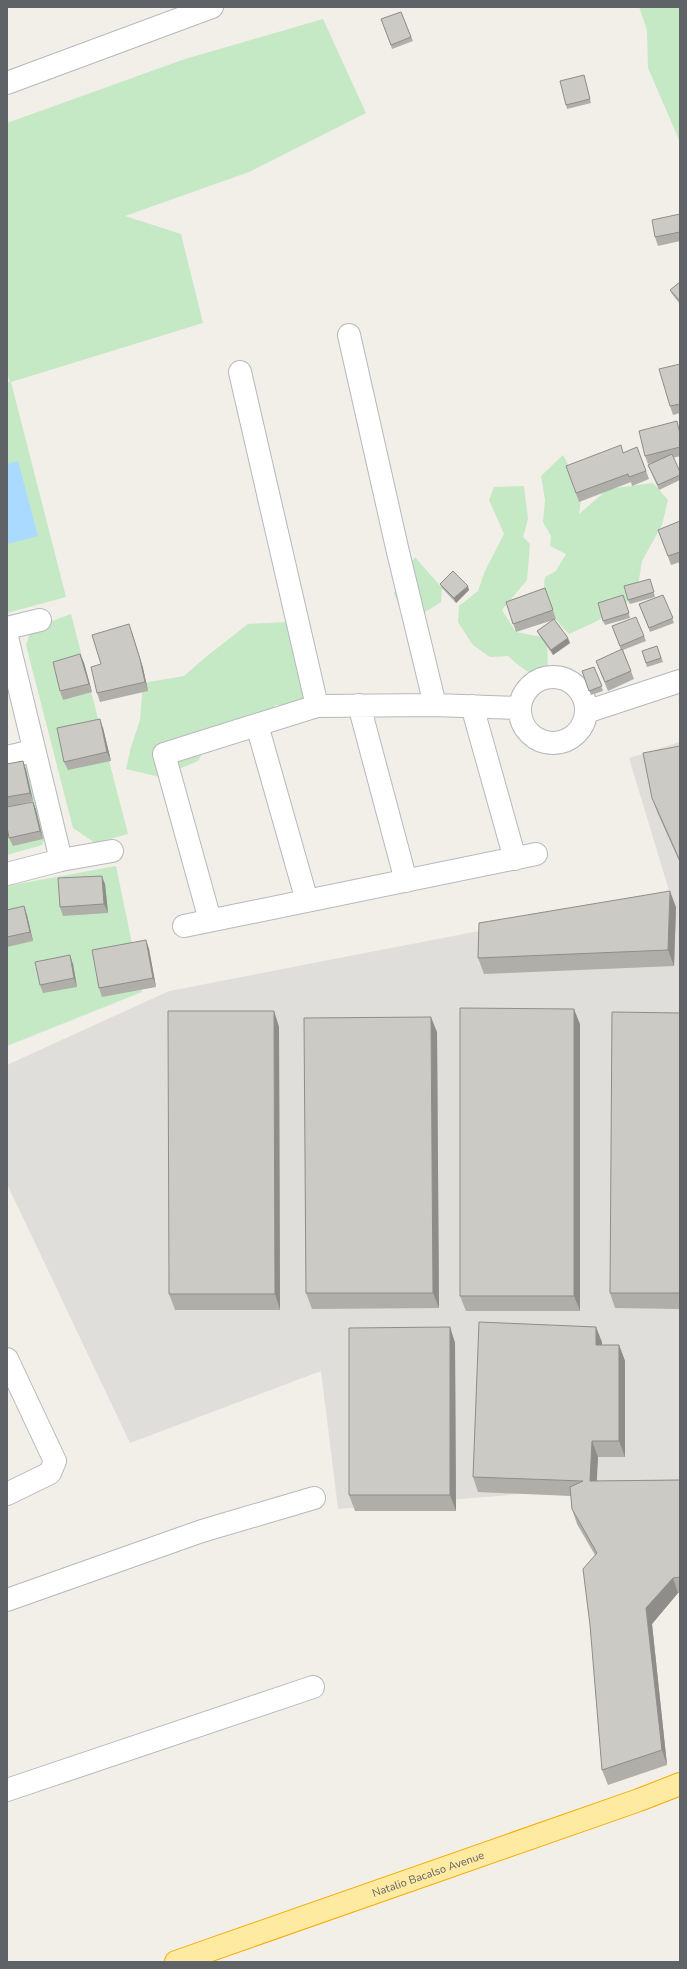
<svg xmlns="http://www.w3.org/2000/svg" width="687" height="1969" viewBox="0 0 687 1969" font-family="'Nunito Sans',sans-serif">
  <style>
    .industrial { fill: #e0deda }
    .green { fill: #c5e8c5 }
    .water { fill: #aadaff }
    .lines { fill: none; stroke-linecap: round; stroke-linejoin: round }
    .minor-casing { stroke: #b5b8bc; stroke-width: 24 }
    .trunk-casing { stroke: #f9ab00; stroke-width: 24 }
    .minor { stroke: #fff; stroke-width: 22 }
    .trunk { stroke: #feeaa1; stroke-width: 22 }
    .wall { fill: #afaea9 }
    .shaded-wall { fill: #8f8d8a }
    .building { fill: #cccac5; stroke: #8f8d8a }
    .labels { text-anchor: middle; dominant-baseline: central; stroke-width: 3; stroke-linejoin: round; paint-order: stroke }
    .street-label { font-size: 11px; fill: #5f6368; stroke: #fff }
  </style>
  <rect width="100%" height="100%" fill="#f1efe8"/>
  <path class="industrial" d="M680 742V1481L338 1509 321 1371 130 1443 7 1184V1065L169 991 670 894 629 758Z"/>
  <path class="green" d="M639 7H680V142L648 68 647 30Z
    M323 19 366 113 249 172 125 216 181 234 203 323 11 382 66 597 7 613V382H10L7 373V123L185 59Z
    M563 455 582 491 579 514 608 489 653 483 668 500 662 525 642 561 636 597 595 622 569 634C553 619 541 600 545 577L556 571 566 554 550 546 551 536 543 522 545 500 541 476Z
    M524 486 528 519 523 537 530 544 527 580 502 610 516 632 547 638 548 676C530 677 522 668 508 656L490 657 473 645 458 622 459 606 478 591 485 571 504 534 489 500 494 487Z
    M415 557 442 588 441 602 406 624 394 593Z
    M71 614 128 834 95 843 73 828 26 645 31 629Z
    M305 621 306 706 275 705 248 738 212 737 198 761 160 777 126 769 131 747 140 720 143 683 184 676 207 656 248 624Z
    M30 761 47 834 42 845 7 855V767Z
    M116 866 142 992 7 1046V886Z"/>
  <path class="water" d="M18 461 38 536 7 544V464Z"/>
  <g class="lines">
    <defs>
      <path id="minor" d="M7 83 212 7
        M349 335 398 552 435 705
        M240 372 317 706
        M7 628 40 620
        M7 637 61 860
        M520 710a33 33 0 1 1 66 0a33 33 0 1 1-66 0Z
        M359 705 406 881
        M472 706 515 859
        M586 712 680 681
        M257 725 307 901
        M7 757 33 751
        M7 874 61 860 112 851
        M210 920 164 754 317 706 435 705 519 708
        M184 926 536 854
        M7 1359 55 1461 50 1473 7 1494
        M7 1600 202 1531 314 1498
        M7 1790 313 1687"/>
      <g id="trunk">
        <path id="s1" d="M176 1962 639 1800 680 1784"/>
      </g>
    </defs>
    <use href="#minor" class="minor-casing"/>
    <use href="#trunk" class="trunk-casing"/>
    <use href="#minor" class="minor"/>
    <use href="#trunk" class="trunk"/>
  </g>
  <path class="wall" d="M401 12 413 41 392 49 381 19Z
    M585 79 591 103 567 109 566 105Z
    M680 214V241L658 246 655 237Z
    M680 282V304L672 294 670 290Z
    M680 364V413L673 415 670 406Z
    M680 430V456L673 458 680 472V480L659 490 648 465 651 463 648 464 645 456Z
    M637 447 649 479 632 486 631 482 579 502 566 466 623 453Z
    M680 521V562L671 565 658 530Z
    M651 583 655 597 630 604 628 600Z
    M440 584 469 590 456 603 442 588Z
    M545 588 556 619 554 620 570 643 553 655 539 635 537 631 553 620 516 632 506 602Z
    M663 595 674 623 650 632 639 604Z
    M625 600 630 618 605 625 603 621Z
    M612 626 644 636 646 641 623 650 634 679 608 691 596 661 621 650Z
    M132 632 143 668 148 691 100 702 97 693 101 664Z
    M657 646 663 662 647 667 642 651Z
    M80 654 84 663 92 692 63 700 60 691Z
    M594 667 603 691 591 695 582 671Z
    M103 728 111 761 68 770 64 762Z
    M680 746V863L658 814 652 798Z
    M23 761 26 770 33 801 7 807V764Z
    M33 802 36 810 43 839 13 846 9 838Z
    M105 884 108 913 63 916 60 907Z
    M24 906 27 915 33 941 7 947V910Z
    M676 907 674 966 484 974 478 958Z
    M146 940 149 949 156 987 102 997 99 988Z
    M73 964 77 987 43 993 40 985Z
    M274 1011 279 1027 280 1310H175L169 1294Z
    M680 1013V1309L615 1308 610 1293Z
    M580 1024V1311H466L460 1296Z
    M437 1032 439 1308 312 1309 306 1293Z
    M450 1327 455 1343 456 1511H355L349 1495Z
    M602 1342V1345H619L625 1361V1457H598L596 1481 680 1480V1593H678L652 1624 667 1765 608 1785 602 1770 595 1555 577 1524 572 1509 571 1496 478 1492 473 1477Z"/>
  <path class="shaded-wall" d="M468 586 469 590 456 603 454 598Z
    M129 624 143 668 148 691 145 682Z
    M568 638 570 643 553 655 551 650Z
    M80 654 84 663 92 692 89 684Z
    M100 719 103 728 111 761 107 752Z
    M23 761 26 770 33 801 30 793Z
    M33 802 36 810 43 839 40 831Z
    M102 876 105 884 108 913 104 904Z
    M670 891 676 907 674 966 668 950Z
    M24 906 27 915 33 941 30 932Z
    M146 940 149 949 156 987 153 978Z
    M70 955 73 964 77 987 74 978Z
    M574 1009 580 1024V1311L574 1296Z
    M274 1011 279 1027 280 1310 275 1294Z
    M431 1017 437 1032 439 1308 433 1293Z
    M450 1327 455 1343 456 1511 450 1495Z
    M596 1327 602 1342 601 1361 596 1345Z
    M619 1345 625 1361V1457L619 1441Z
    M592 1441 598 1457 596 1497 590 1481Z
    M673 1578 678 1593 652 1624 667 1765 662 1750 646 1608Z"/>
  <path class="building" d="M401 12 411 37 391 45 381 19Z
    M584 75 590 99 566 105 560 81Z
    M680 214V232L655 237 652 220Z
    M680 282V301L670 290Z
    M680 364V404L670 406 659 369Z
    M677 421 680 434V447L645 456 639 431Z
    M621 445 623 453 637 447 646 471 629 477 628 474 576 493 566 466Z
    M672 454 680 472V475L658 485 648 465Z
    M680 521V552L668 556 658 530Z
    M453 571 468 586 454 598 440 584Z
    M650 579 654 592 628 600 624 586Z
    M545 588 553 610 513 624 506 602Z
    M623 595 629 613 603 621 598 603Z
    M663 595 673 618 649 628 639 604Z
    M636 617 644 636 620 646 612 626Z
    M554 619 568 638 551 650 537 631Z
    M129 624 140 659 145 682 97 693 91 667 101 664 92 635Z
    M657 646 661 658 646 663 642 651Z
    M622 649 631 671 605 682 596 661Z
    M80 654 89 684 60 691 53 662Z
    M594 667 602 686 589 691 582 671Z
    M100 719 107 752 64 762 57 728Z
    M680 746V861L652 798 643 753Z
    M23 761 30 793 7 797V764Z
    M33 802 40 831 9 838 7 827V807Z
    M102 876 104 904 60 907 58 878Z
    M670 891 668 950 478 958 479 923Z
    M24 906 30 932 7 937V910Z
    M146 940 153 978 99 988 92 950Z
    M70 955 74 978 40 985 35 962Z
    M460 1008 574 1009V1296H460Z
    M168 1011H274L275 1294H169Z
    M612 1012 680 1013V1293H610Z
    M431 1017 433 1293H306L304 1018Z
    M479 1322 596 1327V1345H619V1441H592L590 1481 680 1480V1577L673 1578 646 1608 662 1750 602 1770 590 1625 583 1569 597 1553 572 1509 570 1487 583 1481 473 1477Z
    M450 1327V1495H349V1328Z"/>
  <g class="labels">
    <g class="street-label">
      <text stroke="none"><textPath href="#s1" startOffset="267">Natalio Bacalso Avenue</textPath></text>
    </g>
  </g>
  <rect width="687" height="1969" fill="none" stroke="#5f6368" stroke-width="16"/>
</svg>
